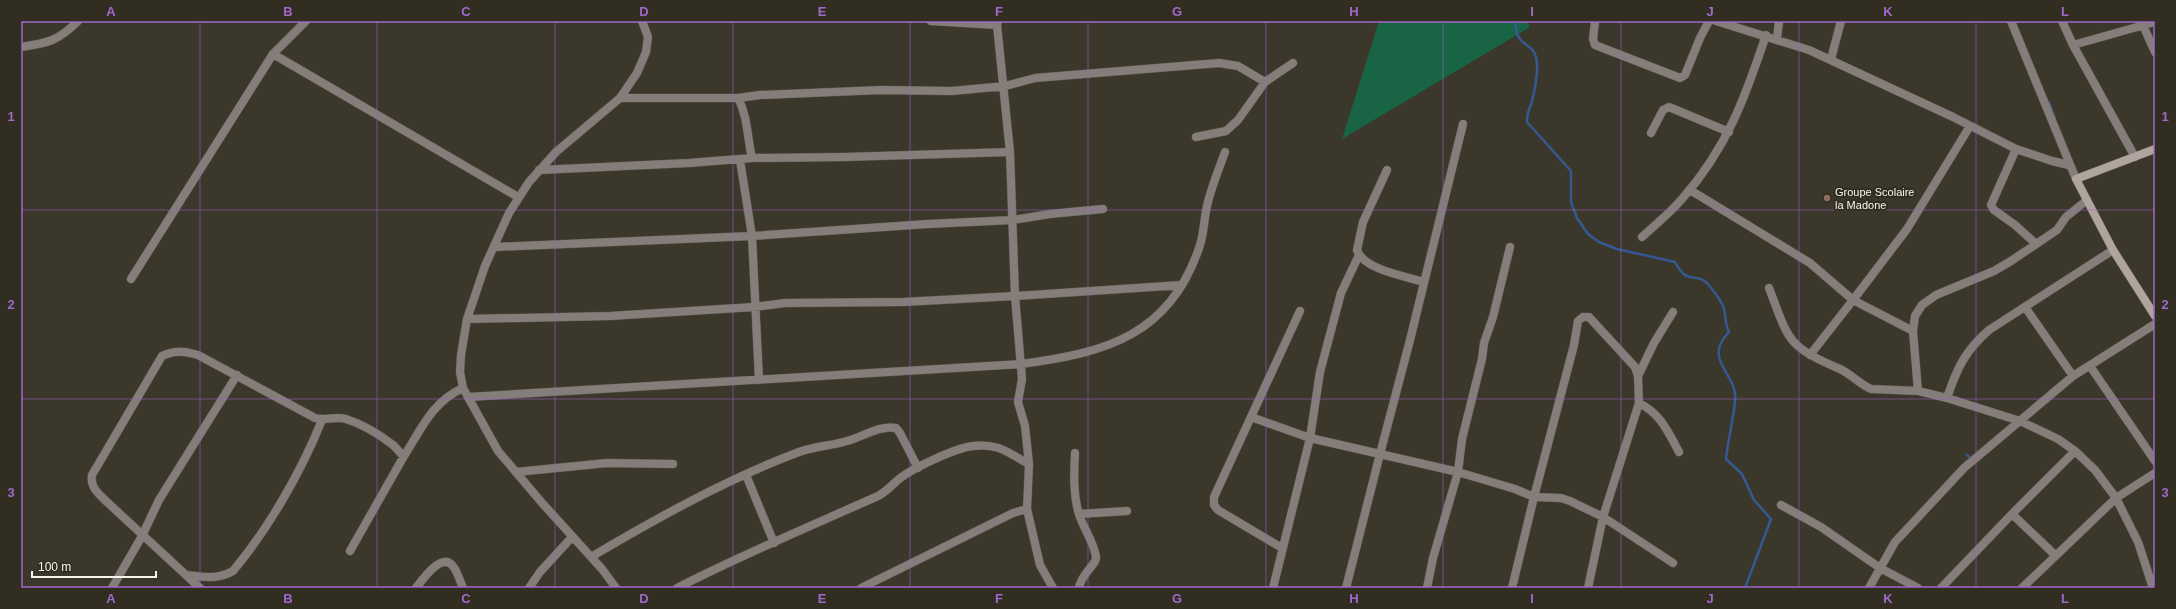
<svg xmlns="http://www.w3.org/2000/svg" width="2176" height="609" viewBox="0 0 2176 609" font-family="Helvetica,sans-serif">
  <style>
    .green { fill: #186444 }
    .lines { fill: none; stroke-linecap: round; stroke-linejoin: round }
    .stream { stroke: #355a93; stroke-width: 2.5 }
    .street-casing { stroke: #59554a; stroke-width: 9 }
    .secondary-casing { stroke: #59554a; stroke-width: 9 }
    .street { stroke: #847d7a; stroke-width: 8 }
    .secondary { stroke: #afa49e; stroke-width: 8 }
    .grid { fill: none; stroke: #a068cc; stroke-width: 1; stroke-opacity: 0.55 }
    .education-dot { fill: #8d6e63; stroke: #312d21; stroke-width: 1.5 }
    .labels { text-anchor: middle; dominant-baseline: central; stroke-width: 4; stroke-linejoin: round; paint-order: stroke }
    .poi-label { font-size: 11px; fill: #f6f4ec; stroke: #312d21; text-anchor: start }
    .neatline { fill: none; stroke: #a068cc; stroke-width: 1.5 }
    .grid-label { font-size: 13px; text-anchor: middle; font-weight: bold; fill: #a068cc }
  </style>
  <rect width="100%" height="100%" fill="#3b372b"/>
  <path class="green" d="M1379 21H1527L1530 27 1342 139Z"/>
  <g class="lines">
    <path class="stream" d="M1515 21C1516 49 1532 41 1536 57 1539 69 1535 89 1532 101 1530 108 1526 115 1527 122L1571 171V202L1577 218 1588 234 1599 242 1617 249 1675 262C1687 286 1696 272 1707 283 1712 289 1722 301 1724 309 1726 318 1725 324 1729 332 1701 361 1739 373 1735 402 1733 421 1728 440 1726 459L1742 474 1754 500 1771 519 1745 588
      M2049 102 2055 118
      M1967 455 1972 459"/>
    <defs>
      <path id="street" d="M931 21 997 25
        M998 21 997 25 1010 152 1015 296 1022 379 1018 402 1025 426 1029 464
        M1595 21 1593 39 1595 45 1680 78 1685 75 1700 38 1709 21
        M1716 21 1809 50 1953 117 2016 149 2052 161 2069 165
        M2011 21 2076 179
        M2062 21 2073 45
        M2141 21 2155 52
        M1777 39 1779 21
        M21 47C48 43 58 41 78 21
        M273 54 518 197
        M1831 59 1841 21
        M620 98H738L760 95 881 90 952 91 1005 86 1035 78 1219 63 1238 66 1265 82 1293 63
        M738 98C748 117 747 137 752 158
        M1463 124 1410 340 1380 454 1458 472 1515 489 1534 497 1561 498 1570 501 1603 517 1673 563
        M1651 133 1663 110 1669 107 1729 132
        M1196 137 1226 131 1238 120 1265 82
        M2016 149 1991 205 1994 210 2015 225 2035 243
        M2135 157 2073 45 2155 22
        M740 160 752 236 759 380
        M539 170 689 163 752 158 845 157 1010 152
        M1387 170 1363 222 1357 250C1364 270 1405 276 1424 282
        M1690 190 1810 263 1853 300 1810 355
        M1642 237C1655 225 1670 213 1682 199 1727 148 1745 98 1766 35
        M495 247 752 236 928 224 1013 220 1050 214 1103 209
        M131 279 273 54 306 21
        M1769 288C1789 340 1786 346 1840 369 1851 374 1859 384 1871 389L1918 391 1947 398 2020 421 2058 439 2075 451 2095 470 2116 498 2138 542 2153 588
        M2025 307 2073 376
        M467 319 610 316 754 307 785 303 903 302 1015 296 1182 285
        M1913 331 1853 300 1907 229 1970 126
        M2090 366 2155 461
        M1638 376 1654 343 1673 312
        M1918 391 1913 331 1915 316 1922 305 1936 295 1994 271 2011 261 2057 230 2066 217 2087 200
        M468 397 1021 364C1106 353 1171 335 1200 245 1204 233 1204 219 1207 206 1211 188 1219 169 1225 152
        M1947 398C1957 368 1965 351 1989 330L2113 250
        M1639 403C1661 414 1668 432 1679 452
        M1251 417 1310 438 1273 588
        M1075 453C1074 473 1073 495 1079 514 1083 528 1094 542 1096 557 1097 564 1081 574 1079 588
        M516 472 607 463 673 464
        M746 475 774 543
        M1781 505 1821 527 1880 568 1918 588
        M1079 514 1127 511
        M2012 514 2055 555
        M1282 548 1218 510 1214 505V497L1300 311
        M350 551 404 456
        M591 557C657 518 727 479 799 452 815 446 831 446 847 441 862 437 880 425 896 428L900 433 918 468
        M186 575C204 577 217 580 233 571 269 528 301 472 322 420
        M112 588 142 536 159 500 237 375
        M200 588 107 502C99 494 90 488 92 475L162 356C175 350 184 351 198 355L315 418C326 421 336 416 346 419 362 424 380 435 393 445 398 449 399 453 404 456 422 428 432 402 463 388
        M416 588C423 579 441 553 452 565 457 570 460 581 463 588
        M529 588 540 572 572 537
        M616 588 602 569 543 504 498 451 463 388 460 372 461 355 467 319 485 266 509 213 529 182 556 152 620 98 637 73 646 52 648 37 642 21
        M677 588C743 554 811 526 878 496 886 492 892 485 899 479 913 468 955 448 973 446 999 443 1008 453 1029 464L1027 509
        M861 588 1013 513 1027 509 1040 565 1053 588
        M1346 588 1380 454 1310 438 1320 372 1341 293 1359 255
        M1427 588 1433 558 1458 472 1462 439 1482 359 1484 343 1493 317 1510 247
        M1512 588 1534 497 1574 345 1578 321 1583 317H1589L1635 367 1638 376 1639 403 1603 517 1588 588
        M1869 588 1895 542 1964 468 2073 376 2155 324
        M1941 588 2012 514 2075 451
        M2022 588 2116 498 2155 473"/>
      <path id="secondary" d="M2155 149 2076 179 2113 250 2155 316"/>
    </defs>
    <use href="#street" class="street-casing"/>
    <use href="#secondary" class="secondary-casing"/>
    <use href="#street" class="street"/>
    <use href="#secondary" class="secondary"/>
  </g>
  <path class="grid" d="M200 21V588M377 21V588M555 21V588M733 21V588M910 21V588M1088 21V588M1266 21V588M1443 21V588M1621 21V588M1799 21V588M1976 21V588M21 210H2155M21 399H2155"/>
  <circle class="education-dot" cx="1827" cy="198" r="4"/>
  <g class="labels">
    <g class="poi-label">
      <text x="1835" y="192">Groupe Scolaire<tspan x="1835" dy="13">la Madone</tspan></text>
    </g>
  </g>
  <rect width="2176" height="609" fill="none" stroke="#312d21" stroke-width="44"/>
  <path d="M32 571v6h124v-6" fill="none" stroke="#f6f4ec" stroke-width="2"/>
  <text x="38" y="571" font-size="12" fill="#f6f4ec" stroke="#312d21" stroke-width="3" paint-order="stroke">100 m</text>
  <rect x="22" y="22" width="2132" height="565" class="neatline"/>
  <g class="grid-label">
    <text x="111" y="16">A</text>
    <text x="288" y="16">B</text>
    <text x="466" y="16">C</text>
    <text x="644" y="16">D</text>
    <text x="822" y="16">E</text>
    <text x="999" y="16">F</text>
    <text x="1177" y="16">G</text>
    <text x="1354" y="16">H</text>
    <text x="1532" y="16">I</text>
    <text x="1710" y="16">J</text>
    <text x="1888" y="16">K</text>
    <text x="2065" y="16">L</text>
    <text x="11" y="121">1</text>
    <text x="2165" y="121">1</text>
    <text x="11" y="309">2</text>
    <text x="2165" y="309">2</text>
    <text x="11" y="497">3</text>
    <text x="2165" y="497">3</text>
    <text x="111" y="603">A</text>
    <text x="288" y="603">B</text>
    <text x="466" y="603">C</text>
    <text x="644" y="603">D</text>
    <text x="822" y="603">E</text>
    <text x="999" y="603">F</text>
    <text x="1177" y="603">G</text>
    <text x="1354" y="603">H</text>
    <text x="1532" y="603">I</text>
    <text x="1710" y="603">J</text>
    <text x="1888" y="603">K</text>
    <text x="2065" y="603">L</text>
  </g>
</svg>
